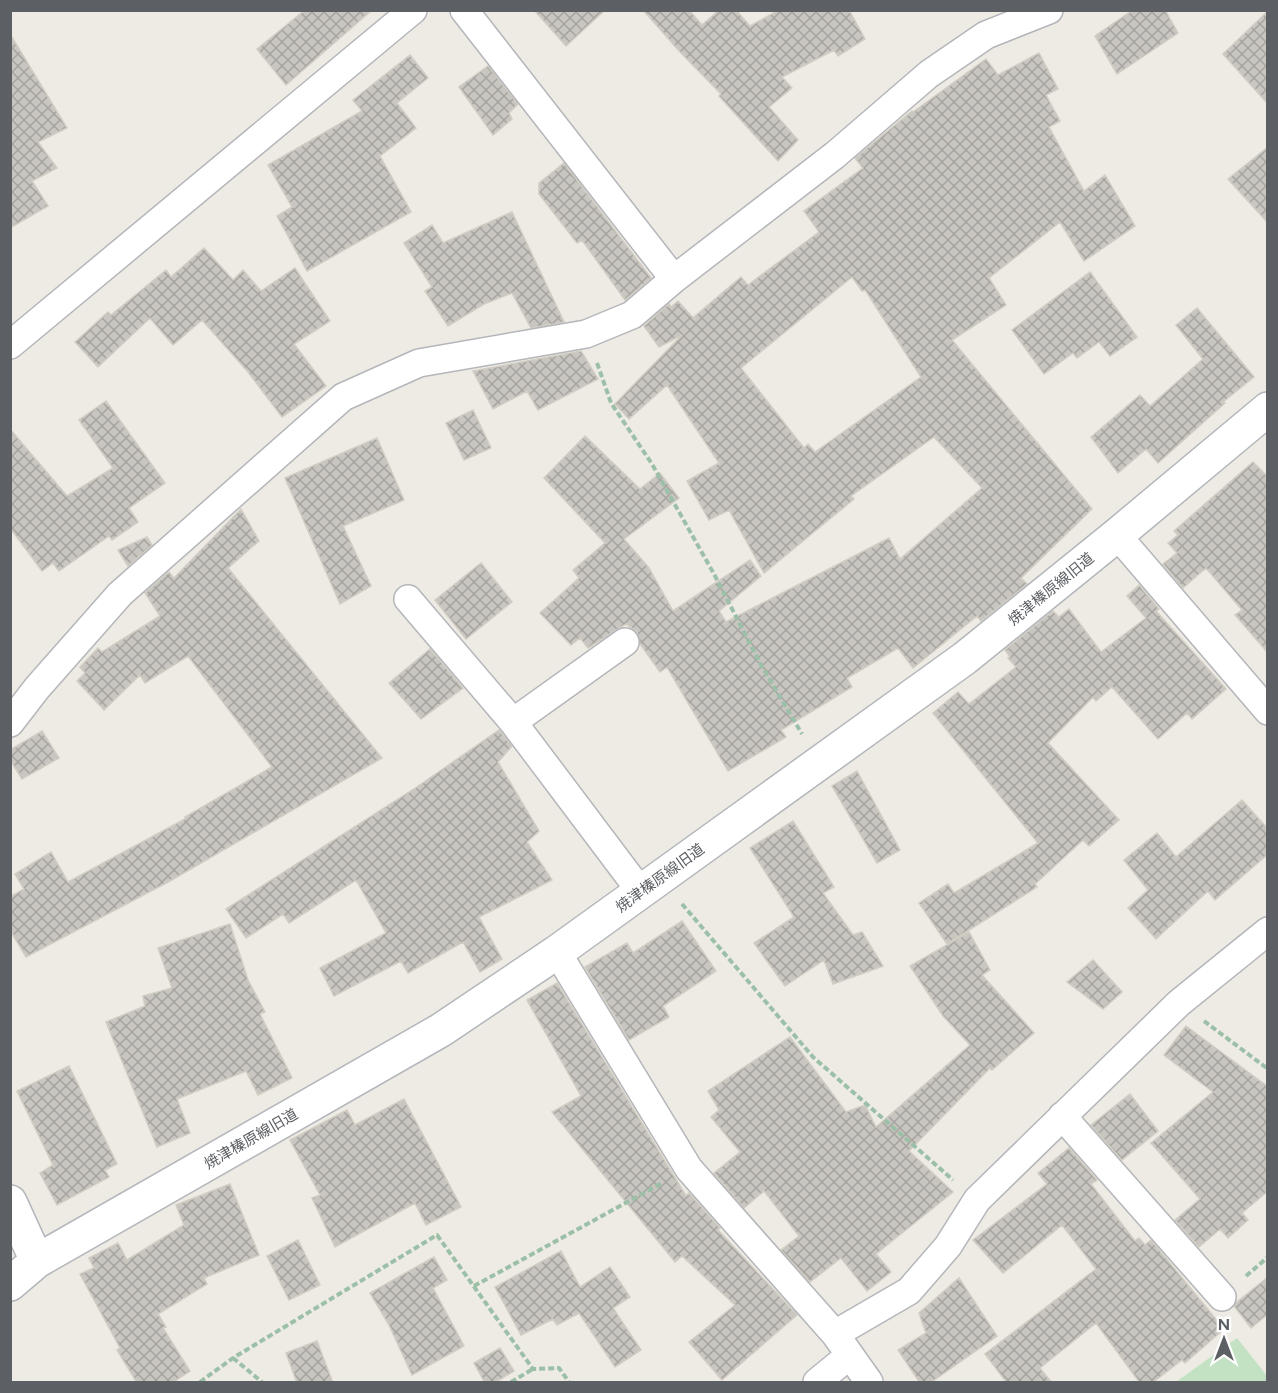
<svg xmlns="http://www.w3.org/2000/svg" width="1278" height="1393" viewBox="0 0 1278 1393" font-family="Figtree,'Noto Sans JP',sans-serif">
  <style>
    .grass { fill: #c3e2c4 }
    .building { fill: url(#building-cross-hatch); stroke: #d1cdc3; stroke-width: 1.5; fill-rule: evenodd }
    .lines { fill: none; stroke-linecap: round; stroke-linejoin: round }
    .street-casing { stroke: #b5b6ba; stroke-width: 30 }
    .secondary-casing { stroke: #b3b6ba; stroke-width: 36 }
    .path { stroke: #9cc0a7; stroke-width: 4; stroke-dasharray: 6 3; stroke-linecap: butt }
    .street { stroke: #fff; stroke-width: 27 }
    .secondary { stroke: #fff; stroke-width: 33 }
    .labels { text-anchor: middle; dominant-baseline: central; stroke-width: 4.5; stroke-linejoin: round; paint-order: stroke }
    .street-label { font-size: 15px; fill: #5c5f63; stroke: #fff }
  </style>
  <defs>
    <pattern id="building-cross-hatch" width="8" height="8" patternUnits="userSpaceOnUse" patternTransform="scale(1.5)"><rect width="8" height="8" fill="#c9c6c1"/><path d="M0 0l8 8M0 8l8-8" fill="none" stroke="#a6a4a0"/></pattern>
  </defs>
  <rect width="100%" height="100%" fill="#edebe4"/>
  <path class="grass" d="M1237 1338 1267 1376V1382H1176Z"/>
  <path class="building" d="M305 10H372L286 85 257 49Z
    M534 10H605L566 46Z
    M643 10H689L702 25 719 10H736L750 26 779 10H849L865 39 838 56 834 50 782 77 792 88 769 107 798 140 778 161 719 96 721 94 680 52Z
    M1133 10H1165L1178 33 1117 74 1095 36Z
    M1268 11V104L1223 54Z
    M10 34 67 128 38 142 57 168 32 181 48 206 10 228Z
    M1039 53 1058 89 1046 95 1060 121 1049 127 1084 191 1105 175 1135 226 1084 261 1060 222 989 278 1006 305 952 340 1092 509 1021 578 1027 584 981 621 977 616 913 668 898 648 847 678 852 687 781 730 786 737 728 771 667 667 660 672 640 644 637 632 626 624 588 648 580 638 571 645 540 613 579 578 573 570 605 543 544 478 585 436 640 489 660 473 679 498 624 539 649 568 673 611 750 560 761 576 719 611 726 622 889 538 900 559 982 488 934 437 851 496 854 499 764 573 729 510 709 520 687 481 719 463 667 385 629 419 615 404 682 335 659 347 644 326 669 304 671 307 678 301 696 321 694 317 741 277 748 285 819 232 804 211 863 168 855 158 912 111 913 112 986 59 998 75ZM852 277 862 291 865 290 921 377 815 452 808 444 804 448 741 368Z
    M410 55 428 78 397 103 416 128 380 156 411 212 307 271 277 216 292 207 268 165 362 111 353 100Z
    M488 66 518 104 509 113 512 119 493 135 459 87Z
    M1268 147V223L1228 179Z
    M564 163 651 278 625 300 582 240 577 243 539 194V183Z
    M512 212 564 322 531 328 512 293 484 304 448 326 425 291 432 287 404 243 432 225 443 243Z
    M204 248 233 280 243 270 261 291 295 268 330 321 294 344 326 386 282 417 248 372 202 320 173 345 150 318 98 367 75 342 108 312 111 315 166 270 171 277Z
    M1090 272 1137 337 1110 356 1099 342 1077 358 1073 353 1044 374 1012 330Z
    M1197 308 1254 377 1223 402 1225 403 1158 463 1146 449 1118 473 1091 437 1140 395 1150 406 1203 359 1176 325Z
    M581 351 598 379 538 410 527 391 493 409 473 371Z
    M106 401 165 483 129 508 138 522 112 540 109 536 59 571 53 563 42 571 10 528V429L67 496 113 468 79 420Z
    M473 410 491 448 464 460 446 423Z
    M377 438 404 500 343 526 371 586 340 604 285 478Z
    M1253 462 1268 477V653L1235 615 1242 610 1206 568 1183 588 1163 564 1177 553 1168 543 1178 535 1174 531Z
    M241 509 259 541 228 568 382 758 170 881 26 957 10 930V897L24 889 15 874 51 852 68 882 185 819V817L272 767 188 656 145 683 140 675 104 710 77 681 85 673 80 667 98 648 102 652 160 616 145 593 169 572 174 578Z
    M147 537 152 545 128 566 118 550Z
    M481 563 512 602 466 639 435 600Z
    M1139 585 1159 609 1156 611 1226 689 1192 719 1187 713 1158 739 1112 687 1096 701 1093 697 1048 743 1119 820 1089 846 1083 840 1035 884 1037 887 947 944 919 903 948 884 954 893 1038 843 933 713 958 692 969 704 1016 667 1008 658 1010 657 1005 650 1053 611 1059 617 1069 609 1101 652 1146 618 1127 596Z
    M430 649 463 688 421 719 389 683Z
    M499 730 512 746 498 762 539 831 527 842 552 880 479 917 502 959 480 972 463 942 408 973 401 961 334 996 320 968 386 933 356 880 289 923 283 914 246 938 226 909 414 789Z
    M42 731 59 758 22 779 10 760V750Z
    M857 771 900 850 877 863 832 786Z
    M1242 800 1268 829V854L1215 900 1208 891 1156 939 1128 908 1148 890 1124 860 1157 833 1176 857Z
    M793 821 834 887 823 893 853 935 862 932 883 966 833 984 824 960 785 986 754 943 794 917 750 848Z
    M682 921 716 971 663 1006 669 1017 629 1040 585 967 627 943 633 953Z
    M230 924 248 980 265 1012 260 1014 292 1078 258 1095 246 1071 177 1099 190 1133 157 1147 106 1022 145 1006 143 996 172 988 158 948Z
    M969 932 990 970 982 975 1034 1033 992 1070 990 1068 909 1151 953 1192 876 1254 891 1272 867 1291 841 1258 810 1282 781 1250 799 1236 764 1191 744 1208 714 1173 740 1152 711 1117 719 1110 708 1091 790 1037 846 1112 865 1105 876 1127 970 1045 943 1016 910 966Z
    M1093 960 1122 992 1103 1009 1067 982Z
    M557 983 686 1196 689 1193 720 1228 718 1230 797 1315 722 1380 689 1342 735 1305 682 1256 675 1262 552 1112 581 1096 527 1000Z
    M1186 1026 1268 1087V1191L1242 1213 1248 1220 1228 1238 1220 1229 1199 1247 1175 1220 1200 1199 1151 1143 1213 1092 1164 1055Z
    M69 1066 117 1164 105 1170 109 1177 57 1205 40 1173 53 1165 17 1091Z
    M1130 1094 1158 1131 1122 1160 1091 1125Z
    M404 1099 461 1207 426 1225 415 1203 335 1247 312 1198 320 1195 290 1140 347 1110 355 1125Z
    M1069 1148 1097 1180 1091 1184 1135 1241 1139 1238 1145 1245 1151 1240 1224 1329 1185 1363 1182 1360 1152 1383H1140L1096 1323 1040 1368 1052 1383H1007L985 1354 1096 1269 1062 1225 1003 1273 973 1240 1047 1184 1038 1173Z
    M230 1184 259 1255 204 1278 207 1284 158 1314 166 1327 163 1328 190 1371 172 1383H137L117 1350 120 1348 80 1274 94 1268 89 1258 118 1243 127 1260 184 1225 176 1205Z
    M298 1240 320 1285 289 1300 267 1256Z
    M561 1251 580 1287 610 1267 630 1297 613 1308 641 1350 615 1367 579 1313 557 1325 553 1319 521 1335 495 1287Z
    M434 1257 447 1280 433 1288 464 1346 412 1375 389 1325 370 1293Z
    M1268 1277V1314L1251 1328 1234 1306 1237 1302Z
    M959 1278 997 1336 930 1383H920L898 1350 926 1333 919 1313Z
    M317 1341 333 1383H297L286 1353Z
    M500 1348 514 1371 494 1383H485L474 1363Z"/>
  <g class="lines">
    <defs>
      <path id="street" d="M464 10 674 279
        M10 345 413 10
        M1117 535 1268 711
        M408 599 513 722 641 892
        M513 722 625 642
        M10 723 37 688 120 594 343 397 419 363 586 334 632 315 674 279 835 155 929 74 986 35 1049 10
        M557 952 689 1169 835 1334 869 1382
        M1062 1116 1222 1297
        M835 1334 909 1291 948 1246 977 1200 1179 1003 1268 931
        M817 1382 850 1355"/>
      <path id="secondary" d="M10 1202 37 1261
        M10 1284 37 1261 441 1030 557 952 965 658 1117 535 1268 409"/>
    </defs>
    <use href="#street" class="street-casing"/>
    <use href="#secondary" class="secondary-casing"/>
    <path class="path" d="M597 363 611 403 652 464 714 574 760 663 802 734
      M682 904 813 1057 953 1180
      M1204 1021 1268 1069
      M1246 1276 1268 1257
      M474 1286 662 1183
      M233 1358 262 1382
      M200 1382 233 1358 437 1235 533 1369 559 1368 569 1382
      M511 1382 533 1369"/>
    <use href="#street" class="street"/>
    <use href="#secondary" class="secondary"/>
  </g>
  <g class="labels">
    <g class="street-label">
      <text transform="translate(1051 589) rotate(-39)">焼津榛原線旧道</text>
      <text transform="translate(660 878) rotate(-36)">焼津榛原線旧道</text>
      <text transform="translate(251 1139) rotate(-30)">焼津榛原線旧道</text>
    </g>
  </g>
  <rect width="1278" height="1393" fill="none" stroke="#5c5f63" stroke-width="24"/>
  <g transform="translate(1224 1339)" stroke="#ffffff" stroke-width="4.5" paint-order="stroke">
  <path d="M0-4.5L10 22L0 15L-10 22Z" fill="#5c5f63"/>
  <text y="-9" font-size="16" font-weight="bold" text-anchor="middle" fill="#5c5f63">N</text>
  </g>
</svg>
